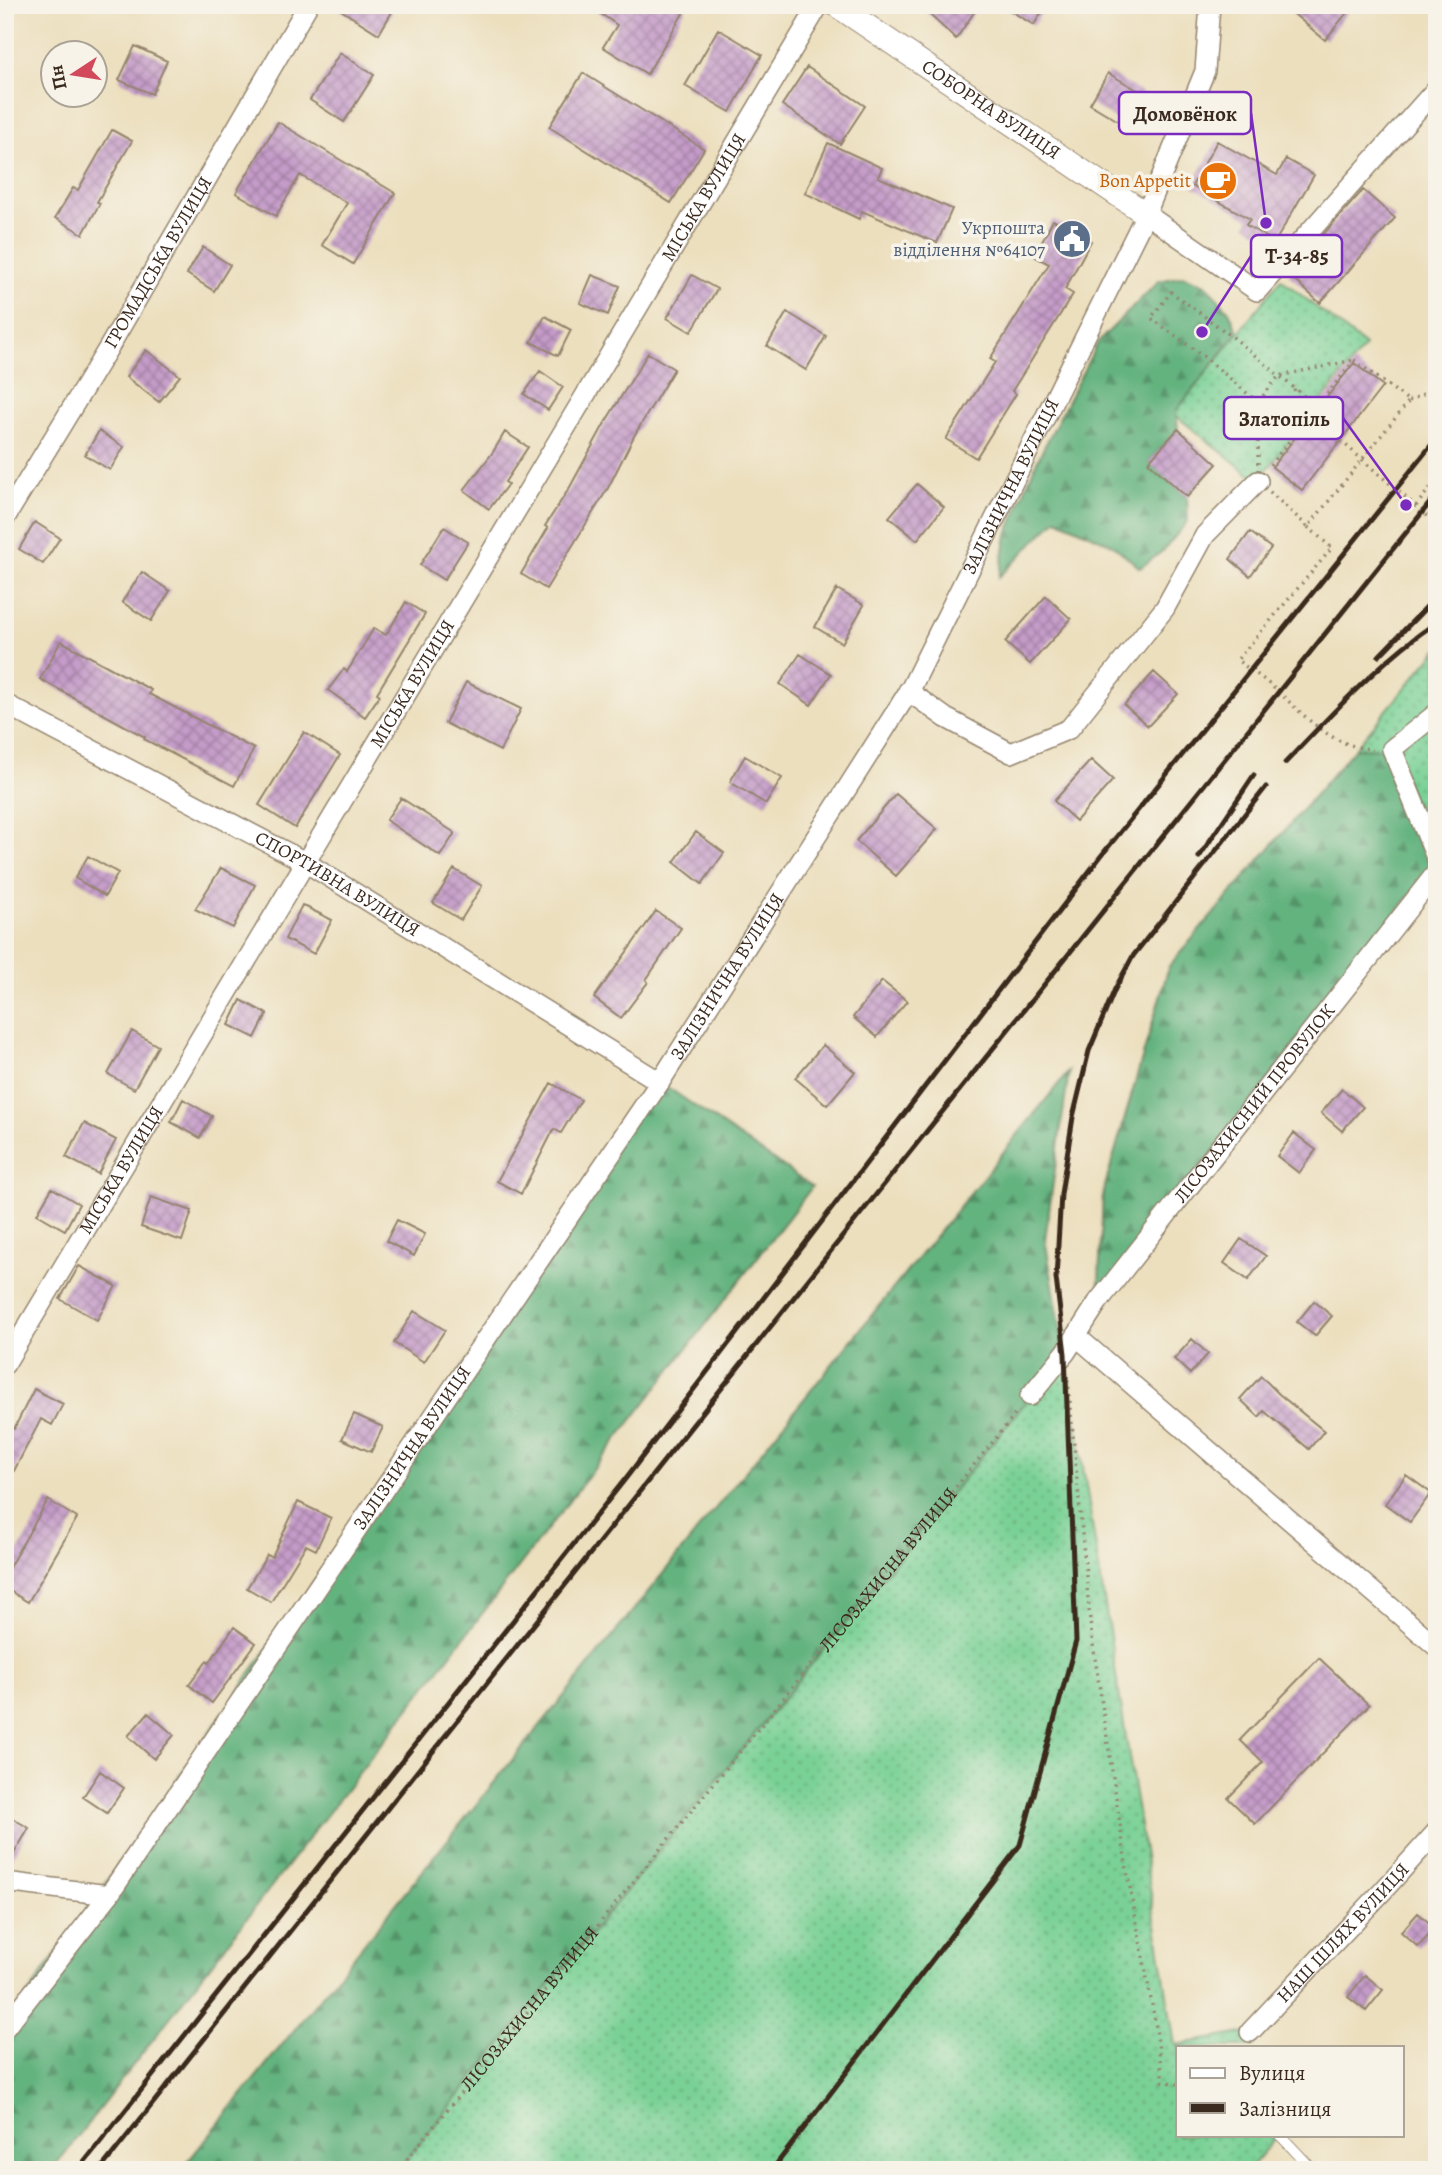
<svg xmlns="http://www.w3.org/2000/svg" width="1442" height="2175" viewBox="0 0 1442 2175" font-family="Alegreya,serif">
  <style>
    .grass { fill: url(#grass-dots); stroke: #5a7e5a; stroke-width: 2 }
    .forest { fill: url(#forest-firs); stroke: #4f6e4e; stroke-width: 2 }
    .building { fill: url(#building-cross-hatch) }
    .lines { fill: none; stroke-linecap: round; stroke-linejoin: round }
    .service-casing { stroke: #94846e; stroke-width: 12 }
    .minor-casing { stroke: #94846e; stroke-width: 22 }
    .tertiary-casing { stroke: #94846e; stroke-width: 25 }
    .path { stroke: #94846e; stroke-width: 3.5; stroke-dasharray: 2 5; stroke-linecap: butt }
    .service { stroke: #fff; stroke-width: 10 }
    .minor { stroke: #fff; stroke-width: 19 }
    .tertiary { stroke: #fff; stroke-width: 23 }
    .rail { stroke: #3b2a1e; stroke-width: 5 }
    .labels { text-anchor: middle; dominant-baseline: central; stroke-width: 7; stroke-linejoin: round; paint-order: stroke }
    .street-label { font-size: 19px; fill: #3b2a1e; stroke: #f7f3e8 }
    .food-label { font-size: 19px; fill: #c56008; stroke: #f7f3e8; text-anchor: end }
    .service-label { font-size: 19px; fill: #4e5e75; stroke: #f7f3e8; text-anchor: end }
    .leader { fill: none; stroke: #7b2cbf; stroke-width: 2.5 }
    .callout-dot { fill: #7b2cbf; stroke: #f7f3e8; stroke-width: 2.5 }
    .callout { fill: #f7f3e8; stroke: #7b2cbf; stroke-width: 2.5 }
    .callout-label { font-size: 21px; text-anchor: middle; font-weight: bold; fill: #3b2a1e }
  </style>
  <defs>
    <pattern id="grass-dots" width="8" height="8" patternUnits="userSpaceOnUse" patternTransform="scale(1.75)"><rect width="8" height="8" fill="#7ad196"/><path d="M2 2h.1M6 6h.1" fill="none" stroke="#65aa7a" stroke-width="1.8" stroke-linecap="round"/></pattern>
    <pattern id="forest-firs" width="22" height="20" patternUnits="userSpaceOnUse" patternTransform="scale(1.75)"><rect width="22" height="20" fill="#63b37f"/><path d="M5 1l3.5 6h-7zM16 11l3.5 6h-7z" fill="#539267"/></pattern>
    <pattern id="building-cross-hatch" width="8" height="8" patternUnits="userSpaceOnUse" patternTransform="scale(1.75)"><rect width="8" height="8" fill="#c59cc9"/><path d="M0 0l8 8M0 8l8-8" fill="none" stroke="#a17fa3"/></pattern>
  </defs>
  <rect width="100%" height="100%" fill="#f7f3e8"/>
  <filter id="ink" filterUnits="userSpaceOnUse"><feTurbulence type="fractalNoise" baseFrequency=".0143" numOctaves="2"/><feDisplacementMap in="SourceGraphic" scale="14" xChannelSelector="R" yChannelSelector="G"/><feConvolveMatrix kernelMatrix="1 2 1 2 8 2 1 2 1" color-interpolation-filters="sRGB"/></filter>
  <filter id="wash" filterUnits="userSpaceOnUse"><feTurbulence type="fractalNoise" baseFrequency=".00686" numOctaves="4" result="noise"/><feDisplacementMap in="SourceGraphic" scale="28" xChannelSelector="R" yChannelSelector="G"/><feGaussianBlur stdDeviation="1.57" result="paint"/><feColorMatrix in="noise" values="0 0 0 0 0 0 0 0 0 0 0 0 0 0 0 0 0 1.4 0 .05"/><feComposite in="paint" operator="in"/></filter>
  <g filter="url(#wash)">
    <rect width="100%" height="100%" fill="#ecdfbe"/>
    <path class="grass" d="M1281 279 1365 346 1258 481 1174 414Z
      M1437 650V860L1393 749 1355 748Z
      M1065 1354 1175 2045 1250 2032 1254 2047H1178V2135H1278L1249 2170H398Z"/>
    <path class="forest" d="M1184 276 1206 285 1229 311 1238 332 1176 411 1178 429 1149 462 1187 497 1188 521 1164 550 1140 568 1113 545 1057 519 999 577 1007 535 1035 465 1098 342 1159 281Z
      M1355 748 1392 749 1437 860 1098 1302 1103 1193 1169 966Z
      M1069 1071 1045 1239 1065 1354 398 2170H181Z
      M660 1082 812 1187 52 2170H5V2028Z"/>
    <g id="blocks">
      <path class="building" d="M333 5H396L379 34Z
        M588 5H688L647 74 603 47 617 25Z
        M919 5H979L956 39Z
        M1001 5H1046L1034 25Z
        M1283 5H1353L1325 40Z
        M718 29 762 55 730 112 685 86Z
        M135 46 167 61 152 94 119 80Z
        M340 53 374 75 344 122 310 100Z
        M807 67 865 106 840 144 782 105Z
        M583 73 704 149 671 203 549 127Z
        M1108 73 1144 94 1125 125 1090 104Z
        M278 122 395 193 353 264 322 245 347 203 300 175 276 216 236 193Z
        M112 130 132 141 97 202 100 203 83 234 55 218 73 188 78 190Z
        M1217 141 1277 175 1286 159 1314 175 1275 242 1246 225 1250 219 1192 186Z
        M828 143 882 168 878 177 952 209 937 243 862 211 859 219 805 193Z
        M1363 190 1395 218 1320 303 1288 274Z
        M1053 220 1091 241 1065 289 1073 294 1012 391 1016 394 976 458 946 439 995 362 990 359 1049 264 1034 256Z
        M203 247 230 265 214 291 187 274Z
        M592 275 620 286 608 315 580 303Z
        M692 275 717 289 691 332 667 318Z
        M787 312 826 336 806 370 767 346Z
        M545 316 571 330 558 356 531 342Z
        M146 350 180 376 159 402 126 377Z
        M648 353 674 369 634 436 608 488 546 589 521 574 548 528 545 526 570 487 606 421Z
        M1354 363 1383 386 1302 490 1272 467Z
        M540 371 563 387 548 410 524 394Z
        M1178 429 1217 464 1187 497 1148 462Z
        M99 431 124 447 110 470 85 455Z
        M505 432 528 447 505 482 508 484 489 509 464 490 493 452Z
        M917 484 944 507 917 540 889 517Z
        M35 522 60 538 43 564 19 549Z
        M444 527 468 542 444 580 420 565Z
        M1250 532 1271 548 1250 576 1230 559Z
        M142 572 170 591 151 621 122 602Z
        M837 589 864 605 842 643 815 627Z
        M1046 596 1071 619 1030 664 1005 642Z
        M406 602 425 614 377 693 380 695 365 717 328 690 344 669 347 672 374 628 386 635Z
        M61 641 151 690 149 694 254 749 234 786 144 739 145 737 40 679Z
        M800 654 831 674 811 705 780 684Z
        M1154 672 1178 694 1148 726 1124 705Z
        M466 682 521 709 500 751 445 723Z
        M304 732 340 755 295 828 259 805Z
        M745 756 782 778 766 804 730 782Z
        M1091 760 1113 780 1076 821 1054 801Z
        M896 794 937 829 896 876 856 841Z
        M401 798 455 833 440 856 386 820Z
        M696 832 724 853 702 884 674 862Z
        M88 856 118 873 105 896 75 878Z
        M221 868 255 885 233 928 195 909Z
        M454 869 482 886 461 920 433 903Z
        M302 905 332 920 314 954 285 939Z
        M656 911 681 928 646 980 648 982 621 1018 594 998Z
        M882 981 907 1001 877 1037 853 1017Z
        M241 1000 267 1014 255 1038 229 1025Z
        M132 1031 158 1046 134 1089 108 1074Z
        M823 1045 855 1072 827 1105 795 1078Z
        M551 1083 581 1100 561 1133 554 1129 521 1194 497 1181Z
        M1342 1089 1363 1107 1342 1131 1321 1113Z
        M183 1099 212 1116 200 1138 171 1122Z
        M84 1123 116 1140 98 1174 66 1157Z
        M1294 1133 1316 1150 1299 1173 1277 1156Z
        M52 1188 79 1204 65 1230 37 1214Z
        M151 1197 192 1211 182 1241 141 1227Z
        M397 1220 425 1234 414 1256 386 1241Z
        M1241 1239 1266 1256 1248 1280 1224 1263Z
        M79 1266 116 1286 97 1320 60 1299Z
        M1314 1301 1332 1316 1315 1336 1297 1322Z
        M414 1311 445 1330 424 1362 394 1343Z
        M1192 1339 1208 1354 1190 1374 1174 1359Z
        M1261 1376 1279 1394 1324 1431 1309 1449 1264 1411 1259 1417 1240 1399Z
        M34 1389 63 1404 52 1425 41 1419 5 1488V1425L14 1429Z
        M354 1414 383 1427 371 1452 342 1439Z
        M1406 1475 1431 1493 1410 1522 1385 1504Z
        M48 1500 77 1518 28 1602 5 1588V1574Z
        M298 1502 331 1518 316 1550 306 1545 271 1602 247 1588 267 1555 272 1557Z
        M234 1627 256 1643 212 1703 189 1685 207 1661 209 1663Z
        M1319 1658 1369 1705 1255 1824 1228 1798 1263 1762 1240 1740Z
        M148 1713 174 1735 154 1759 128 1736Z
        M100 1771 124 1788 107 1813 83 1797Z
        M5 1814 29 1828 5 1869Z
        M1418 1913 1435 1928 1418 1947 1401 1932Z
        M1365 1975 1383 1990 1366 2011 1348 1997Z"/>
    </g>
  </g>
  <g filter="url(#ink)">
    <use href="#blocks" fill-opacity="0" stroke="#94846e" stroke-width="2"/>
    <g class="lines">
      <defs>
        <path id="service" d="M1280 2135 1313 2170"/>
        <g id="minor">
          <path d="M1146 214 1205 71 1210 5"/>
          <path id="s2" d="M5 518 109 347 308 5"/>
          <path d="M908 691 946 718 1011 753 1069 729 1165 608 1205 535 1258 481"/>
          <path id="s3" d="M5 704 305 862 660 1082"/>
          <path d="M1437 713 1392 749 1437 860"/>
          <path d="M1076 1336 1437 1647"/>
          <path id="s4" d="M5 1364 819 5"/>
          <path id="s5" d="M1030 1396 1066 1352 1098 1302 1437 872"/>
          <path d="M5 1882 109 1895"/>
          <path id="s6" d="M5 2028 109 1895 660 1082 911 688 1146 214 1257 291 1437 88"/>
          <path id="s7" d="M1250 2032 1381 1893 1437 1831"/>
        </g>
        <g id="tertiary">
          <path id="s8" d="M836 5 1146 214"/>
        </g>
      </defs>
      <use href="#service" class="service-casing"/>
      <use href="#minor" class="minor-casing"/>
      <use href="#tertiary" class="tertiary-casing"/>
      <g class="path">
        <path d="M1354 360 1409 401 1308 527 1258 481V402L1279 376Z"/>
        <path d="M1294 389 1308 422"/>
        <path d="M1409 401 1437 387"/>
        <path d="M1276 416 1306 421"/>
        <path d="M1295 434 1207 359 1151 318 1171 292 1234 338 1317 407"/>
        <path d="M1341 441 1437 525"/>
        <path d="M1270 465 1353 362"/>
        <path d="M1416 506 1437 479"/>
        <path d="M1308 527 1332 548 1237 660C1247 668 1259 675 1268 683 1301 710 1327 747 1373 749"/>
        <path d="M1068 1380 1091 1631 1128 1877 1155 2021 1163 2081 1178 2084"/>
        <path id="s1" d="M398 2170 1018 1411"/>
      </g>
      <use href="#service" class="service"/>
      <use href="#minor" class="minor"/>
      <use href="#tertiary" class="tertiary"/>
      <path class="rail" d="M1379 656 1437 596
        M1285 763C1333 713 1379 661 1437 622
        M1199 857 1254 775
        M78 2170 626 1478 1101 856 1437 438
        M100 2170 834 1247 1437 494
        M772 2170 1020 1845 1076 1641 1065 1354 1056 1278 1061 1194 1073 1117 1089 1051 1115 989 1133 956 1266 787"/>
    </g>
  </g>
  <defs>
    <symbol id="cafe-disc" viewBox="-11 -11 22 22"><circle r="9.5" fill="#e8710a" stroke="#f7f3e8"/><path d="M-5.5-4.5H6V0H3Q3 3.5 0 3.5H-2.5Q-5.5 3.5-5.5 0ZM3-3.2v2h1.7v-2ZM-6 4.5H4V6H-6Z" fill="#fff"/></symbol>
    <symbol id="civic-disc" viewBox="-11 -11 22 22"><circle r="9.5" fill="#5c6f8a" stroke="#f7f3e8"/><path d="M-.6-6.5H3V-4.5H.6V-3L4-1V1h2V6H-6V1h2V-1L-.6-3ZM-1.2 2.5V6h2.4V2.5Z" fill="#fff"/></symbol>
  </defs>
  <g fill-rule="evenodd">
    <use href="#cafe-disc" x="1196" y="159" width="44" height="44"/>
    <use href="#civic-disc" x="1050" y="217" width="44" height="44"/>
  </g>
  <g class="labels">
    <g class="street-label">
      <text stroke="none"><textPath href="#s8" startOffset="187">СОБОРНА ВУЛИЦЯ</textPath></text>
      <text stroke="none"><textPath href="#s4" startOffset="1360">МІСЬКА ВУЛИЦЯ</textPath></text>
      <text stroke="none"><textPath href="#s2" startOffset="298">ГРОМАДСЬКА ВУЛИЦЯ</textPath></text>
      <text stroke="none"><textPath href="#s6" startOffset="1843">ЗАЛІЗНИЧНА ВУЛИЦЯ</textPath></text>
      <text stroke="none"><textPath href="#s4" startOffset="793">МІСЬКА ВУЛИЦЯ</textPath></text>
      <text stroke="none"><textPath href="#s3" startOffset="378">СПОРТИВНА ВУЛИЦЯ</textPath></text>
      <text stroke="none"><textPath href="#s6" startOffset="1276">ЗАЛІЗНИЧНА ВУЛИЦЯ</textPath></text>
      <text stroke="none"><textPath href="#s5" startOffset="369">ЛІСОЗАХИСНИЙ ПРОВУЛОК</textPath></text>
      <text stroke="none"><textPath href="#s4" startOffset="226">МІСЬКА ВУЛИЦЯ</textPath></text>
      <text stroke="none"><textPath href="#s6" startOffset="709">ЗАЛІЗНИЧНА ВУЛИЦЯ</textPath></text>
      <text stroke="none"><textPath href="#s1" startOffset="775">ЛІСОЗАХИСНА ВУЛИЦЯ</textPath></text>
      <text stroke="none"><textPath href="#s7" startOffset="136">НАШ ШЛЯХ ВУЛИЦЯ</textPath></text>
      <text stroke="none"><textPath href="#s1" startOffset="208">ЛІСОЗАХИСНА ВУЛИЦЯ</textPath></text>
    </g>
    <g class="food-label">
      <text x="1191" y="181">Bon Appetit</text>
    </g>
    <g class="service-label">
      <text x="1045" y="228">Укрпошта<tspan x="1045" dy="22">відділення №64107</tspan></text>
    </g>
  </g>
  <path class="leader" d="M1266 223L1251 113M1202 332L1251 256M1406 505L1343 418"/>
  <g class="callout-dot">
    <circle cx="1266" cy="223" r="7"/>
    <circle cx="1202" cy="332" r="7"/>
    <circle cx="1406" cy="505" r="7"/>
  </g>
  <g class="callout">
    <rect x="1119" y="92" width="132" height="42" rx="7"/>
    <rect x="1251" y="235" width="91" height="42" rx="7"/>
    <rect x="1224" y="397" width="119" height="42" rx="7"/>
  </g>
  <g class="callout-label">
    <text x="1185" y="121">Домовёнок</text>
    <text x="1297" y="263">Т-34-85</text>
    <text x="1284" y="426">Златопіль</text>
  </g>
  <rect width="1442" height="2175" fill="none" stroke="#f7f3e8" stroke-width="28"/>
  <rect x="1176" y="2046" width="228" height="91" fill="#f7f3e8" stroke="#aca397" stroke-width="2"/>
  <rect x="1190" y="2068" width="35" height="10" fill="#ffffff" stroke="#aca397" stroke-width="2"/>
  <text x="1239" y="2080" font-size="21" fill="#3b2a1e">Вулиця</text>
  <rect x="1190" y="2103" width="35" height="10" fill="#3b2a1e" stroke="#aca397" stroke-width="2"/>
  <text x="1239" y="2116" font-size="21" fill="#3b2a1e">Залізниця</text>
  <g transform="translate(74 74) rotate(258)"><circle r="33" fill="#f7f3e8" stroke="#aca397" stroke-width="2"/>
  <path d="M0-5L12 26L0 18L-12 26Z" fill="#d1495b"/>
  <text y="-10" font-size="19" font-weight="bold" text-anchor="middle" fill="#3b2a1e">Пн</text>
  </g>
</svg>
